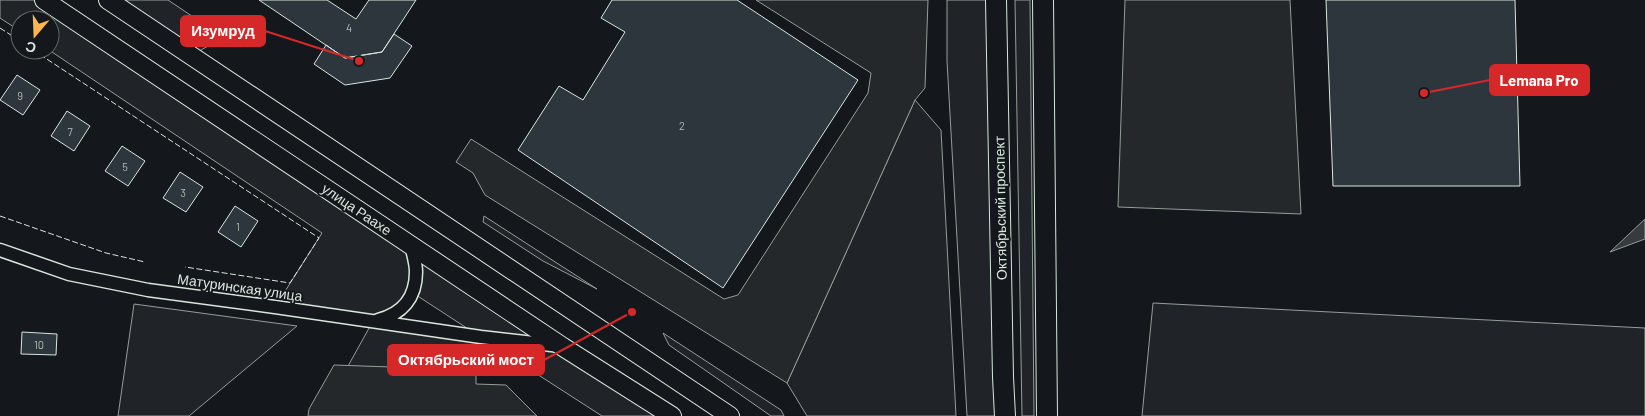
<svg xmlns="http://www.w3.org/2000/svg" width="1645" height="416" viewBox="0 0 1645 416" font-family="Barlow,sans-serif">
  <style>
    .green { fill: #202428; stroke: #939e99; fill-rule: evenodd }
    .parking { fill: #24282b; stroke: #939e99 }
    .water { fill: #363b3e; stroke: #939e99 }
    .building { fill: #2c363c; stroke: #d8e6dc }
    .lines { fill: none; stroke-linecap: round; stroke-linejoin: round }
    .minor-casing { stroke: #d8e6dc; stroke-width: 15 }
    .secondary-casing { stroke: #d8e6dc; stroke-width: 20 }
    .primary-casing { stroke: #d8e6dc; stroke-width: 22 }
    .minor { stroke: #14181c; stroke-width: 12 }
    .secondary { stroke: #14181c; stroke-width: 18 }
    .primary { stroke: #14181c; stroke-width: 20 }
    .fence { stroke: #d8e6dc; stroke-width: 1; stroke-dasharray: 6 2.5; stroke-linecap: butt }
    .labels { text-anchor: middle; dominant-baseline: central; stroke-width: 4; stroke-linejoin: round; paint-order: stroke }
    .number-label { font-size: 11px; fill: #adbab4 }
    .street-label { font-size: 14px; fill: #d8e6dc; stroke: #14181c }
    .leader { fill: none; stroke: #d62828; stroke-width: 2 }
    .callout-dot { fill: #d62828; stroke: #14181c; stroke-width: 2 }
    .callout { fill: #d62828; stroke: #d62828; stroke-width: 2 }
    .callout-label { font-size: 15px; text-anchor: middle; font-weight: bold; fill: #fff }
  </style>
  <rect width="100%" height="100%" fill="#14181c"/>
  <path class="green" d="M0 0H44L672 416H602L481 338 476 370 348 366 373 321 275 307 322 233 49 50H50V20H20V31L0 18ZM413 293 479 336 375 320Z
    M108 0H168L223 37 191 56Z
    M947 0H990L997 416H967L947 61Z
    M1015 0H1030L1034 416H1022Z
    M915 100 941 130 956 416H807L787 383Z
    M484 216 597 289 543 261 483 222Z
    M1153 303 1645 328V416H1142Z
    M134 304 297 326 189 416H118Z
    M663 333 781 410 784 416H771L669 345Z"/>
  <path class="parking" d="M756 0H928L925 88 915 100 787 383 485 195 473 173 456 162 471 139 724 299 738 295 868 93 871 73Z
    M1125 0H1290L1301 214 1118 207Z
    M334 365 476 370V384L506 385 537 416H308L309 409Z"/>
  <path class="water" d="M1645 219V239L1610 252Z"/>
  <path class="building" d="M259 0H327L356 19 369 0H416L382 52 345 58Z
    M612 0H737L858 80 723 288 518 150 559 86 583 100 625 32 601 18Z
    M1326 0H1515L1520 186H1333Z
    M394 34 412 46 390 78 345 85 314 64 326 45 345 58 382 52Z
    M17 75 40 90 23 115 0 100Z
    M67 111 90 126 74 151 51 136Z
    M122 146 145 161 128 186 105 171Z
    M180 172 203 187 186 212 163 198Z
    M235 206 258 221 241 247 218 232Z
    M22 332 57 334 56 355 21 354Z"/>
  <g class="lines">
    <defs>
      <path id="minor" d="M0 250 69 274 148 290 275 307 481 337 560 346
        M378 320C402 314 416 298 416 272 416 263 413 254 411 245"/>
      <path id="secondary" d="M44 0 563 347 672 416
        M108 0 730 416"/>
      <path id="primary" d="M996 0 1003 377 1005 416
        M1043 0 1047 416"/>
    </defs>
    <use href="#minor" class="minor-casing"/>
    <use href="#secondary" class="secondary-casing"/>
    <use href="#primary" class="primary-casing"/>
    <use href="#minor" class="minor"/>
    <use href="#secondary" class="secondary"/>
    <use href="#primary" class="primary"/>
    <path class="fence" d="M0 28 20 41
      M33 50 319 238 290 283 185 267
      M0 216 106 253 145 262"/>
  </g>
  <g class="labels">
    <g class="number-label">
      <text x="349" y="27">4</text>
      <text x="20" y="95">9</text>
      <text x="682" y="125">2</text>
      <text x="70" y="131">7</text>
      <text x="125" y="166">5</text>
      <text x="183" y="192">3</text>
      <text x="238" y="226">1</text>
      <text x="39" y="344">10</text>
    </g>
    <g class="street-label">
      <text transform="translate(1000 208) rotate(-91)">Октябрьский проспект</text>
      <text transform="translate(357 209) rotate(34)">улица Раахе</text>
      <text transform="translate(240 287) rotate(8)">Матуринская улица</text>
    </g>
  </g>
  <path class="leader" d="M359 61L265 31M1424 93L1490 80M632 312L544 360"/>
  <g class="callout-dot">
    <circle cx="359" cy="61" r="5"/>
    <circle cx="1424" cy="93" r="5"/>
    <circle cx="632" cy="312" r="5"/>
  </g>
  <g class="callout">
    <rect x="181" y="16" width="84" height="30" rx="5"/>
    <rect x="1490" y="65" width="99" height="30" rx="5"/>
    <rect x="388" y="345" width="156" height="30" rx="5"/>
  </g>
  <g class="callout-label">
    <text x="223" y="36">Изумруд</text>
    <text x="1539" y="86">Lemana Pro</text>
    <text x="466" y="365">Октябрьский мост</text>
  </g>
  <g transform="translate(35 35) rotate(199)"><circle r="24" fill="#14181c" stroke="#626a69"/>
  <path d="M0-4L9 19L0 12L-9 19Z" fill="#ffb74d"/>
  <text y="-8" font-size="14" font-weight="bold" text-anchor="middle" fill="#d8e6dc">С</text>
  </g>
</svg>
